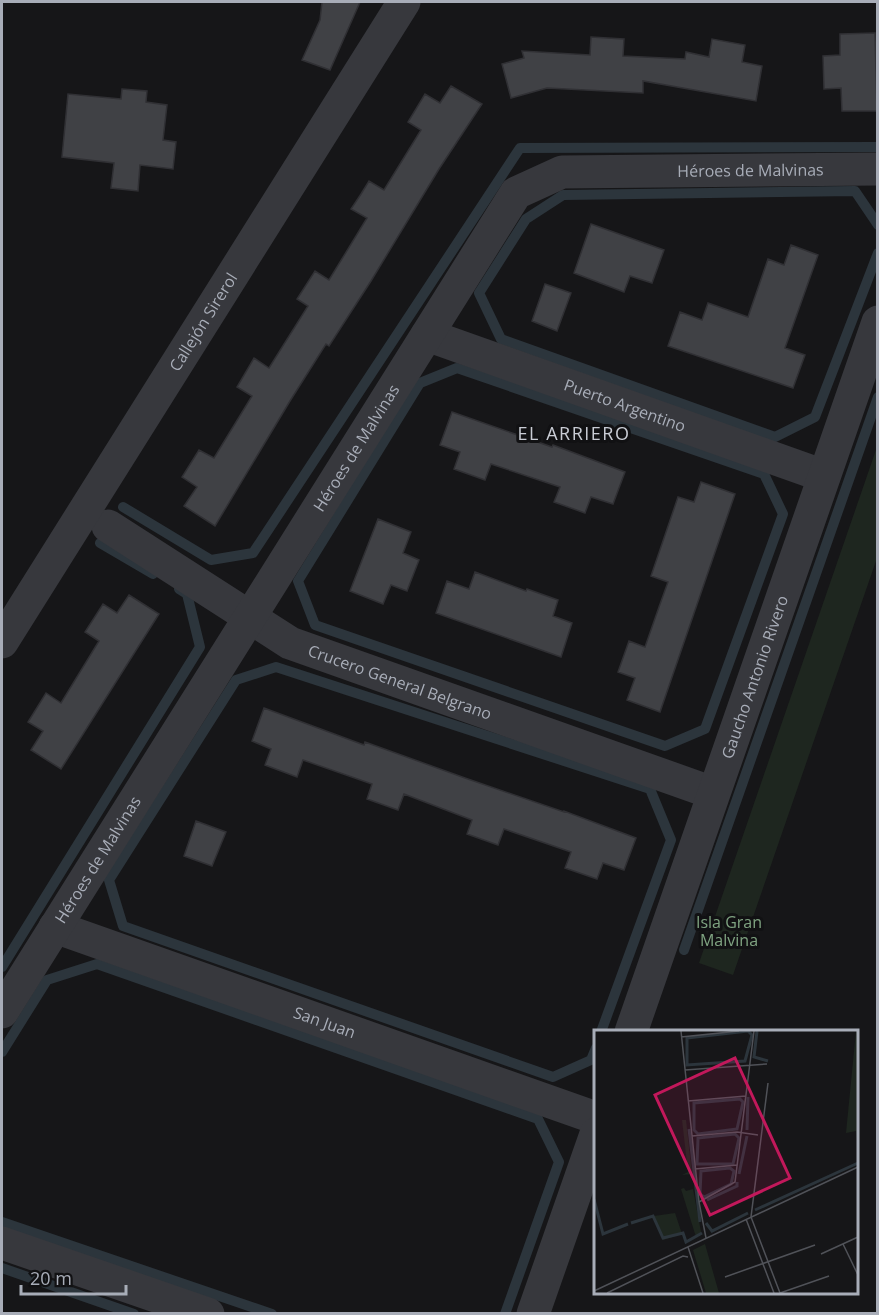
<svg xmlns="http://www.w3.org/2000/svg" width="879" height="1315" viewBox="0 0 879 1315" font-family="'Open Sans',sans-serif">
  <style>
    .green { fill: #1e261f }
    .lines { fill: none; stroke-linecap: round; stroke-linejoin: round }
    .stream { stroke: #2c353c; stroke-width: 10 }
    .building { fill: #404145; stroke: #303034; stroke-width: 1.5 }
    .minor { stroke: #37383d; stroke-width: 33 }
    .labels { text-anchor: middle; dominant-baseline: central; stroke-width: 6; stroke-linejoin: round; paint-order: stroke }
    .street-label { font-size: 16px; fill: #a8adb8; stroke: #111113 }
    .park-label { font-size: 16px; fill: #7fa381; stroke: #111113 }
    .neighbourhood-label { font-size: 18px; letter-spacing: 1.5px; fill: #c9ccd4; stroke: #111113 }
    .inset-river { fill: none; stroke: #2c353c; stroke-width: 3 }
    .inset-road { fill: none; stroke: #505258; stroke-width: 1.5 }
    .view { fill: #c2185b; fill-opacity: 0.15; stroke: #c2185b; stroke-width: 3 }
    .inset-edge { fill: none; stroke: #a8adb8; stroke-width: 3 }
  </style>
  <rect width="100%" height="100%" fill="#161618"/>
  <path class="green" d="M877 447V558L733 975 699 963Z"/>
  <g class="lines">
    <path class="stream" d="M878 225 855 191 563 195 526 219 479 293 501 339 775 437 815 417 878 253
      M457 368 764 474 783 514 705 729 665 746 315 625 298 581 420 383Z
      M123 507 211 560 253 553 520 148 878 147
      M100 543 153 574
      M684 950 878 397
      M2 967 200 647 187 594 179 589
      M596 1048 591 1060 553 1077 123 926 109 880 236 680 276 667 650 789 671 840 601 1032
      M2 1052 47 980 97 964 538 1119 559 1162 505 1314
      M2 1222 272 1314
      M2 1268 134 1314"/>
  </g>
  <path class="building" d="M322 2H360L330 70 302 60 320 20Z
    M875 33 877 111H842L841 88 824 89 823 56 840 55V34Z
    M591 37 624 39 623 56 685 59 686 52 709 57 712 39 745 45 742 62 762 66 756 101 643 81V93L547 88 511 98 502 64 524 58 522 51 590 55Z
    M451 86 482 104 439 169 371 281 329 346 326 344 290 401 215 526 184 506 197 487 182 477 199 450 214 458 252 396 237 387 254 358 269 368 308 306 297 299 315 271 329 280 367 218 351 209 361 194 369 181 384 190 421 130 408 122 425 94 440 103Z
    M122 89 147 91 146 102 167 105 163 140 176 142 173 169 140 165 138 191 111 188 114 163 62 157 68 94 121 99Z
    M591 224 664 250 652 283 630 276 624 292 574 273Z
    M791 245 818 255 785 348 805 355 793 388 668 346 680 312 702 320 708 303 748 317 768 259 784 265Z
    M545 284 571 293 557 331 532 321Z
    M452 412 552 447 553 445 625 472 613 504 591 497 585 513 554 502 560 487 491 464 485 480 454 469 460 452 440 445Z
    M701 482 735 494 660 712 627 700 635 678 618 672 629 641 645 647 659 607 668 582 651 576 678 497 694 502Z
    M378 519 411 532 403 553 419 560 407 591 391 585 383 604 350 591Z
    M475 572 526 591 527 589 558 600 553 616 572 623 561 657 436 613 447 581 469 589Z
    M129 595 159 614 61 769 31 750 43 731 28 722 46 693 61 703 99 641 85 632 103 604 117 613Z
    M264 708 364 745 365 742 465 778 564 812V811L636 838 624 870 603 863 597 879 565 868 571 852 504 829 498 845 467 834 472 820 404 794 398 810 367 799 372 784 303 760 297 777 265 765 271 749 252 741Z
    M196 821 226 832 212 866 184 856Z"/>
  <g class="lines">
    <g class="minor">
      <path id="s1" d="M427 335 824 476"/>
      <path id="s2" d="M108 526 290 643 713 793"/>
      <path id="s3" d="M2 642 404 2"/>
      <path id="s4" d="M55 927 596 1118"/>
      <path id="s5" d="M2 1012 516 193 562 172 878 169"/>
      <path id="s6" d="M631 1032 878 322"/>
      <path d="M2 1243 208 1314"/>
      <path d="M533 1314 596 1134"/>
    </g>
  </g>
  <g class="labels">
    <g class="street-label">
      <text stroke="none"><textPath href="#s5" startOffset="1206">Héroes de Malvinas</textPath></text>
      <text stroke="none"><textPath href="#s3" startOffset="378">Callejón Sirerol</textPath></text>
      <text stroke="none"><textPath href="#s1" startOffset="210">Puerto Argentino</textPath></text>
      <text stroke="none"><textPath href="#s5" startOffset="666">Héroes de Malvinas</textPath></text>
      <text stroke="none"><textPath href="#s6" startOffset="376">Gaucho Antonio Rivero</textPath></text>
      <text stroke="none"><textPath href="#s2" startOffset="333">Crucero General Belgrano</textPath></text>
      <text stroke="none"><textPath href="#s5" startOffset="180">Héroes de Malvinas</textPath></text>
      <text stroke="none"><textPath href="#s4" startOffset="286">San Juan</textPath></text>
    </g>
    <g class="park-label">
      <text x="729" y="922">Isla Gran<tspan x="729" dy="18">Malvina</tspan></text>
    </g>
    <g class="neighbourhood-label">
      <text x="574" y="433">EL ARRIERO</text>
    </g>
  </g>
  <g transform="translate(594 1030)">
    <rect width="264" height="264" fill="#161618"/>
    <path d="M262 1H264V121L262 101 252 103ZM88 90H92L98 144 88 145 94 142ZM90 158 92 161 99 159 107 202 102 207 87 159ZM81 183 88 204 69 210 60 186ZM111 214 125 263H112L99 220Z" fill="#1e261f"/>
    <path class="inset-river" d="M154 1 158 5 151 31 93 35V8ZM163 1 160 27 174 31M146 69 149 72 143 99 104 104 100 100V73ZM95 99 106 192M153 100 154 67M141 104 145 108 139 134H103L104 108ZM136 138 140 141 137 154 110 167 106 164 107 141ZM145 144 153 106M0 169 9 204 34 194M113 170 143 156V152M161 180 264 133M37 193 59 186 69 208 89 203 92 212 108 203M112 193 118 201 154 183"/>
    <path class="inset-road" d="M87 1 105 172 112 208M87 7 145 1M91 40 173 34M174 53 157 187 186 263M94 71 152 66M98 106 143 102 164 105M101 139 143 135M105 172 141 152 160 1M152 189 180 263M249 214 264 245M94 217 109 263M227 224 264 207M131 247 221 215M0 261 264 137M13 263 89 226 94 227M186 263 235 246"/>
    <path class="view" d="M141 28 196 148 116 185 61 65Z"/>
    <rect width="264" height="264" class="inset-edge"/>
  </g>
  <rect width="879" height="1315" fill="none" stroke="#a8adb8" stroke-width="6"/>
  <path d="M21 1285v9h105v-9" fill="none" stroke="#a8adb8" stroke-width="3"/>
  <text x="30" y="1285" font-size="18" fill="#a8adb8" stroke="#111113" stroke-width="4.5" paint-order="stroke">20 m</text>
</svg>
